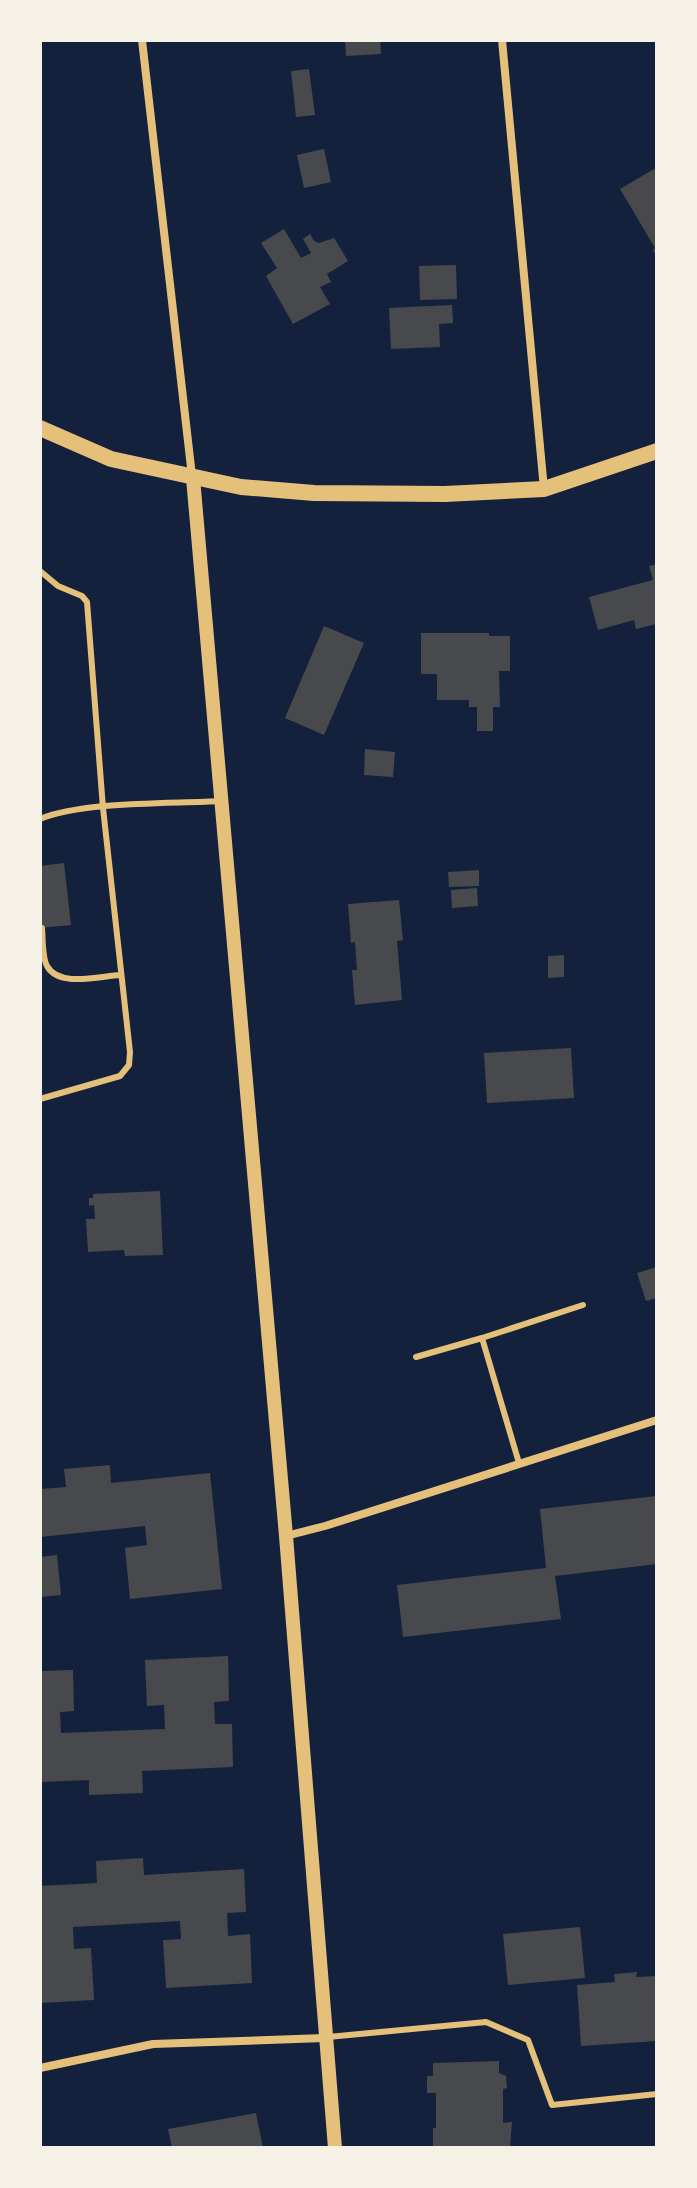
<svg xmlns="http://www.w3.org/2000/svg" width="697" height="2188" viewBox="0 0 697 2188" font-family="'Source Sans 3',sans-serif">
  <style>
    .building { fill: #48494c }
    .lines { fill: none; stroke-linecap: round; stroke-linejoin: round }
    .service { stroke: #e5c07b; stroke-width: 6 }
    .minor { stroke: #e5c07b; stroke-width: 8 }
    .tertiary { stroke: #e5c07b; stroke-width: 14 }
    .secondary { stroke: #e5c07b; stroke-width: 16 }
  </style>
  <rect width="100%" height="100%" fill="#14213d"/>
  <path class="building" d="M345 40H380L381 54 346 56Z
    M309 69 315 115 296 117 291 71Z
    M324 149 331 182 304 188 297 155Z
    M654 169 657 174V257L653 250 655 248 620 189Z
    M284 229 301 258 311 253 303 239 310 234 314 241 319 243 334 238 348 261 327 274 331 282 320 287 330 304 293 324 266 276 277 268 261 243Z
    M456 265 457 299 420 300 419 266Z
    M452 305 453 323 439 324 440 347 391 349 389 308Z
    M657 564V624L636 629 634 620 598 630 589 597 653 580 649 566Z
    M324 626 364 643 324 735 285 718Z
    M421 633H489V636H510V671H499L500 707H493V731H477V707H469V700H437V674H421Z
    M365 749 395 752 393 777 364 775Z
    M64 863 71 925 40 928V866Z
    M479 870V886L449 887 448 872Z
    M477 888 478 906 452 908 451 890Z
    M399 900 403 940 397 941 402 1000 355 1005 352 970H357L355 942 351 943 348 904Z
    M564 955V977L548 978V956Z
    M571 1048 574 1098 487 1103 484 1053Z
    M160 1191 163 1255 125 1256 124 1250 88 1252 86 1219H95L94 1205 89 1206V1198H93V1194Z
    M657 1267V1298L646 1301 637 1273Z
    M110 1465 111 1483 210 1473 222 1589 130 1599 125 1548 147 1545 145 1526 40 1537V1489L66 1487 64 1469Z
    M657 1496V1564L555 1576 561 1619 403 1637 397 1585 546 1568 540 1509Z
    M57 1555 61 1595 40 1597V1557Z
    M228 1656 229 1701 214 1702 215 1724H232L233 1767 142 1771 143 1793 89 1795V1780L40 1782V1671L73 1670 74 1711 60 1712 61 1733 165 1729 164 1705 147 1706 145 1660Z
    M143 1858 144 1875 244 1869 246 1912 227 1913 228 1936 250 1934 252 1983 166 1988 163 1940 181 1939 180 1921 73 1927 74 1949 91 1948 94 2000 40 2003V1886L97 1883 96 1861Z
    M580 1927 585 1978 508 1985 503 1934Z
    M637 1972 636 1977 657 1976V2041L581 2046 577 1985 615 1982 614 1974Z
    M499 2061V2073L506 2076 507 2088 503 2089V2123L512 2122 510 2148H433V2128H436V2093H427V2076H433V2063Z
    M256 2113 263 2148H172L168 2129Z"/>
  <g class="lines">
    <path class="service" d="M40 571 58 586 82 596 87 602 103 808 130 1052 129 1065 120 1076 40 1099
      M40 819C85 801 171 804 221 801
      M42 928C43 939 42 957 47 966 59 988 100 976 120 975
      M416 1357 482 1338
      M519 1463 482 1338 583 1305
      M328 2037 486 2022 528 2040 552 2105 657 2094"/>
    <path class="minor" d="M142 40 192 476
      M502 40 544 489
      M286 1536 325 1526 657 1420
      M40 2068 153 2044 324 2038"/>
    <path class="tertiary" d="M193 478 286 1536 335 2148"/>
    <path class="secondary" d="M40 428 111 459 241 487 314 493 445 494 544 489 657 451"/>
  </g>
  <rect width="697" height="2188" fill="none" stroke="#f6f1e7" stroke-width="84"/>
</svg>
